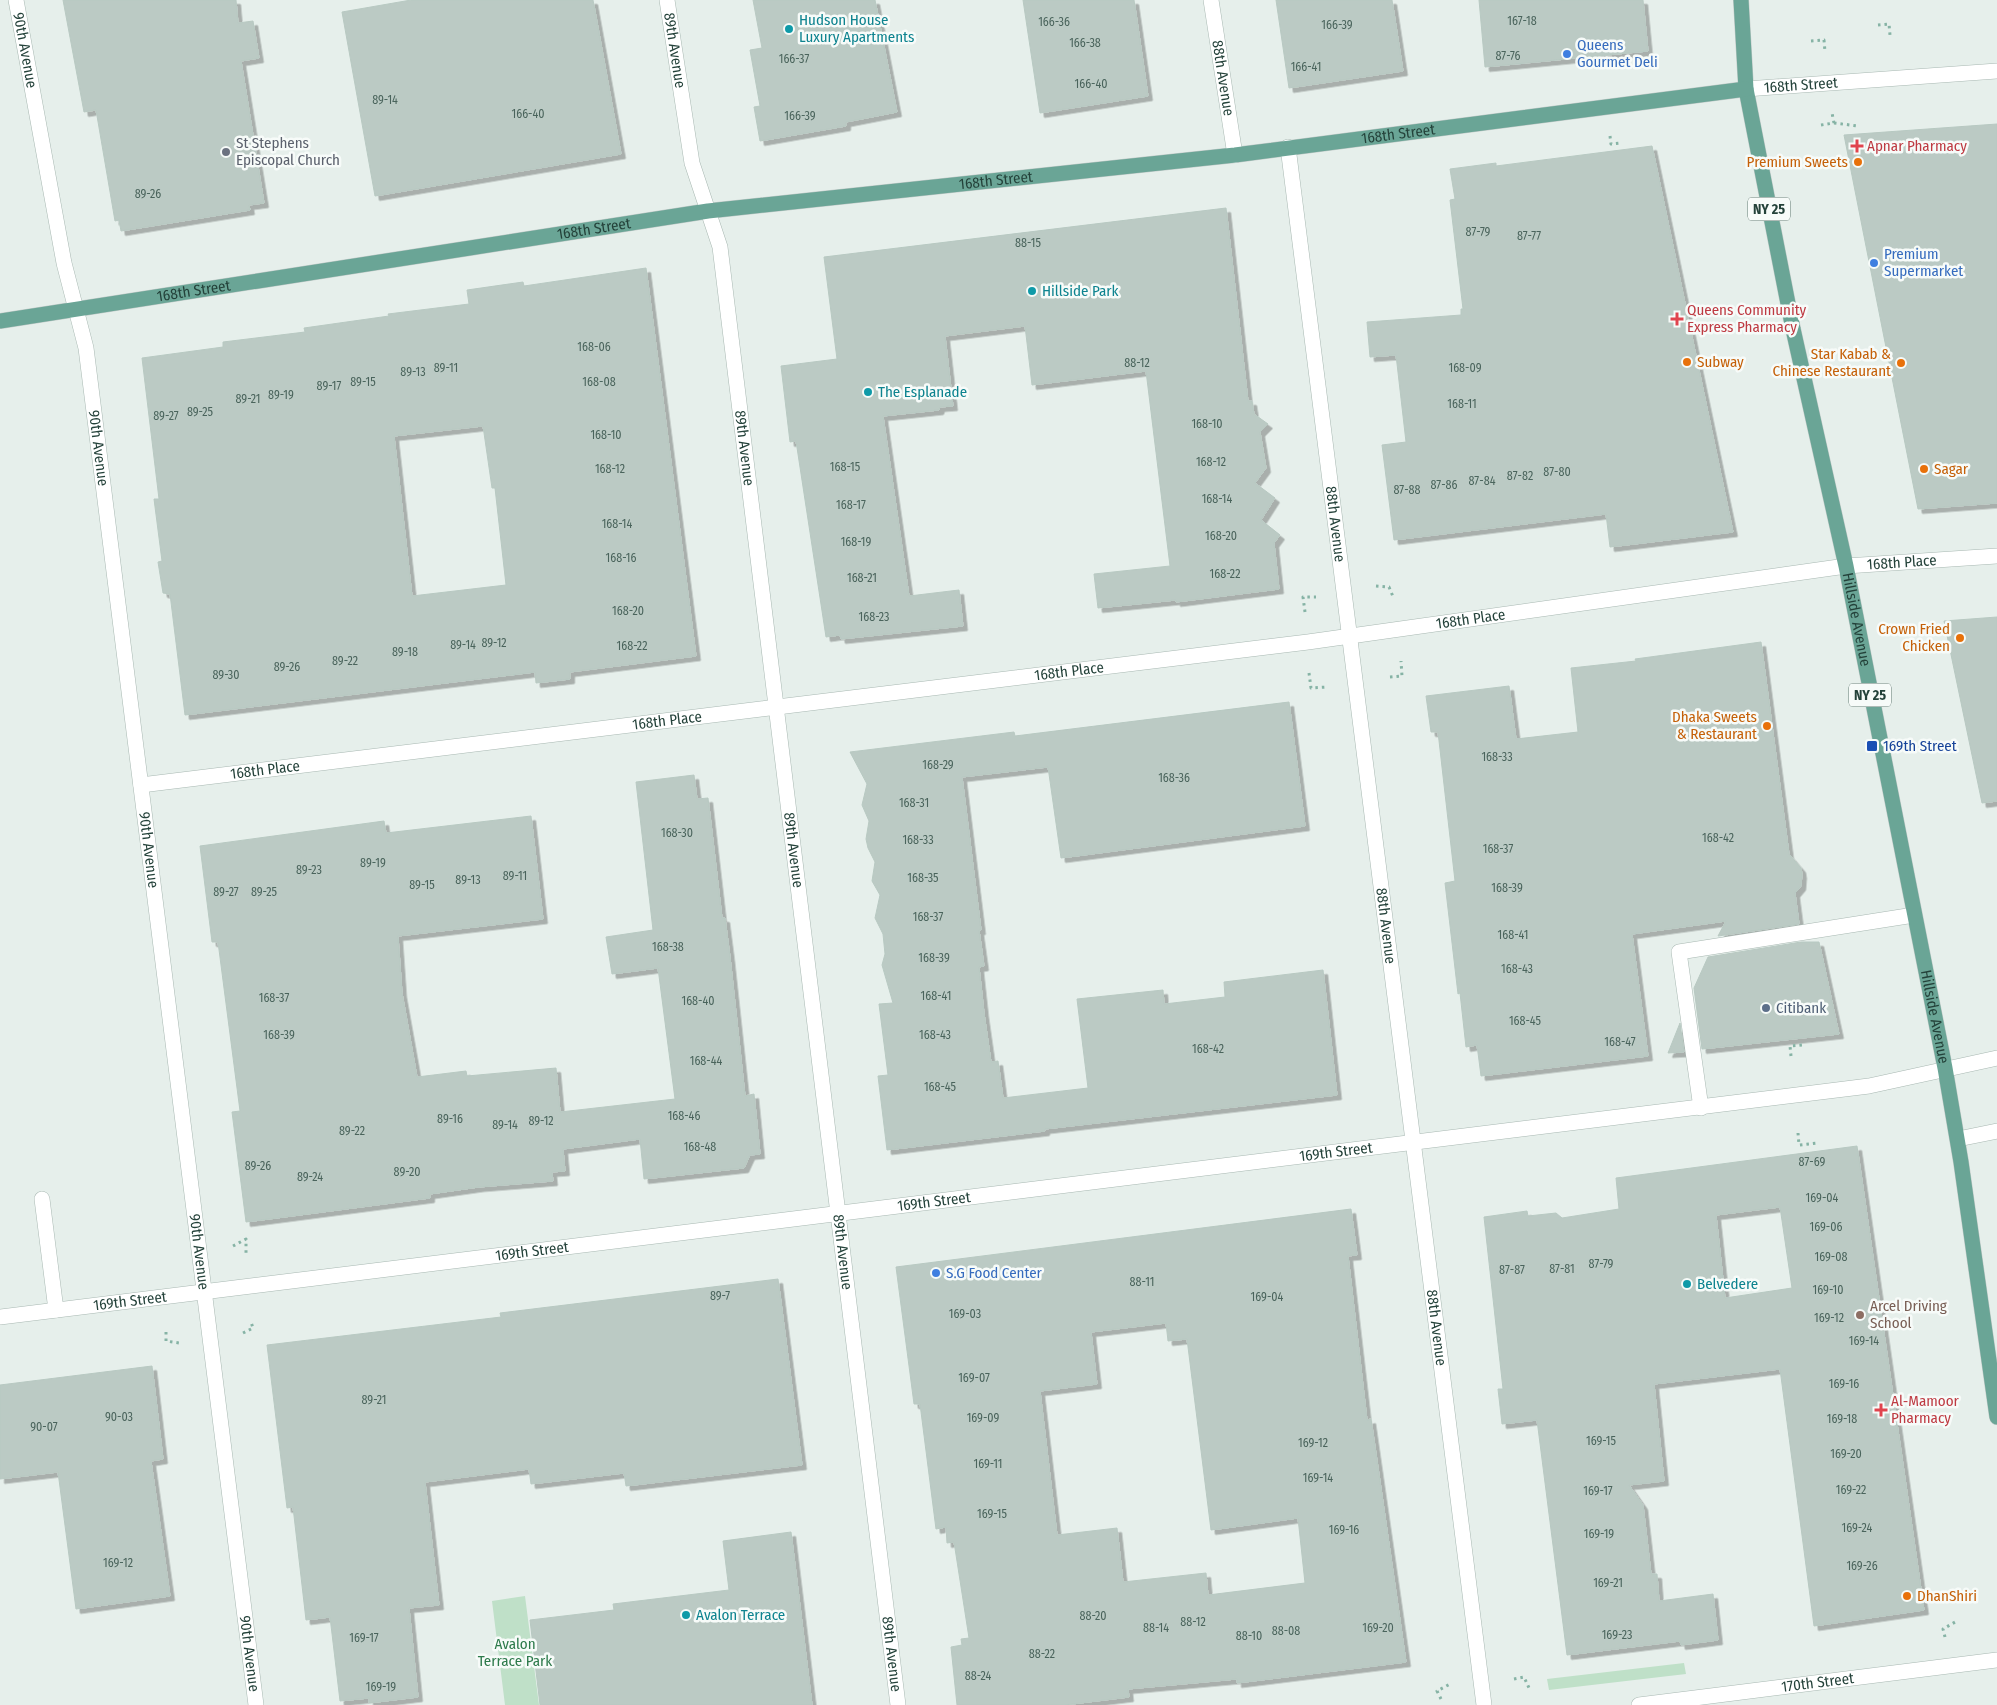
<svg xmlns="http://www.w3.org/2000/svg" width="1997" height="1705" viewBox="0 0 1997 1705" font-family="'Fira Sans Condensed',sans-serif">
  <style>
    .green { fill: #bfe0c8 }
    .building { fill: #bbcac4; stroke: #b8c9c2; fill-rule: evenodd; filter: url(#shadow) }
    .lines { fill: none; stroke-linecap: round; stroke-linejoin: round }
    .lane-casing { stroke: #a8b8b2; stroke-width: 16 }
    .street-casing { stroke: #a8b8b2; stroke-width: 16 }
    .primary-casing { stroke: #c2cac8; stroke-width: 16 }
    .path { stroke: #86b3a5; stroke-width: 3; stroke-dasharray: 2.5 4; stroke-linecap: butt }
    .lane { stroke: #fff; stroke-width: 15 }
    .street { stroke: #fff; stroke-width: 15 }
    .primary { stroke: #6aa596; stroke-width: 15 }
    .culture-dot { fill: #0f9aa8; stroke: #f7fbf9; stroke-width: 2 }
    .shop-dot { fill: #3f7fe0; stroke: #f7fbf9; stroke-width: 2 }
    .health-dot { fill: #e0444e; stroke: #f7fbf9; stroke-width: 2 }
    .worship-dot { fill: #6b7280; stroke: #f7fbf9; stroke-width: 2 }
    .food-dot { fill: #e8710a; stroke: #f7fbf9; stroke-width: 2 }
    .transit-dot { fill: #1a4fb4; stroke: #f7fbf9; stroke-width: 2 }
    .service-dot { fill: #5c6f8a; stroke: #f7fbf9; stroke-width: 2 }
    .education-dot { fill: #8d6e63; stroke: #f7fbf9; stroke-width: 2 }
    .labels { text-anchor: middle; dominant-baseline: central; stroke-width: 5; stroke-linejoin: round; paint-order: stroke }
    .number-label { font-size: 12px; fill: #4a645c }
    .shield { fill: #f7fbf9; stroke: #637a73; stroke-width: 1 }
    .shield-label { font-size: 14px; font-weight: bold; fill: #24423a }
    .culture-label { font-size: 15px; fill: #0d838f; stroke: #f7fbf9; text-anchor: start }
    .shop-label { font-size: 15px; fill: #366cbe; stroke: #f7fbf9; text-anchor: start }
    .street-label { font-size: 15px; fill: #24423a; stroke: #f7fbf9 }
    .worship-label { font-size: 15px; fill: #5b616d; stroke: #f7fbf9; text-anchor: start }
    .health-label { font-size: 15px; fill: #be3a42; stroke: #f7fbf9; text-anchor: start }
    .food-label { font-size: 15px; fill: #c56008; stroke: #f7fbf9; text-anchor: end }
    .transit-label { font-size: 15px; fill: #164399; stroke: #f7fbf9; text-anchor: start }
    .service-label { font-size: 15px; fill: #4e5e75; stroke: #f7fbf9; text-anchor: start }
    .education-label { font-size: 15px; fill: #785e54; stroke: #f7fbf9; text-anchor: start }
    .park-label { font-size: 15px; fill: #2d7a4b; stroke: #f7fbf9 }
  </style>
  <defs>
    <filter id="shadow"><feDropShadow dx="4.5" dy="4.5" stdDeviation="0" flood-color="#0004"/></filter>
  </defs>
  <rect width="100%" height="100%" fill="#e6efeb"/>
  <path class="green" d="M525 1596 539 1705H505L492 1601Z
    M1684 1663 1686 1674 1549 1690 1547 1679Z"/>
  <path class="building" d="M63 0H236L238 23 253 21 259 58 241 61 264 203 249 205 250 210 121 231 119 220 115 221 96 110 84 112Z
    M411 0H593L621 154 375 196 342 12Z
    M753 0H875L897 112 846 122V126L760 141 754 107 760 106 750 50 762 48Z
    M1023 0H1134L1148 96 1040 113Z
    M1276 0H1392L1403 71 1289 88Z
    M1479 0H1643L1648 51 1485 67Z
    M1997 124V503L1918 509 1844 135Z
    M1652 146 1733 532 1610 547 1606 514 1394 540 1382 445 1406 442 1396 355 1370 357 1367 322 1461 315V309H1463L1450 200 1455 199 1450 169 1496 163V166Z
    M1226 208 1248 401H1252L1254 414 1268 424 1260 432 1266 468 1255 483 1275 498 1261 520 1280 535 1274 543 1279 589 1176 602V600L1098 608 1094 574 1170 566 1146 371 1032 385 1025 326 945 336 953 406 940 407 939 410 883 416 909 596 959 590 963 626 841 639 840 635 826 637 796 441 790 442 781 366 837 359 824 257Z
    M646 268 696 656 570 672V679L536 683 535 672 185 715 170 594 163 593 158 562 162 561 154 499H159L142 358 223 347V342L305 332 304 328 389 316 388 314 469 304 467 290 523 282 524 286ZM483 426 492 488H495L506 585 412 596 394 436Z
    M1997 617V801L1982 803 1944 621Z
    M1761 642 1789 854 1801 868 1802 874 1801 886 1795 893 1799 924 1718 936 1726 921 1632 934 1648 1056 1481 1076 1477 1045 1466 1047 1460 993 1458 994 1445 883 1455 881 1438 732H1431L1426 696 1509 686 1516 739 1578 732 1571 668 1636 661 1635 659Z
    M1289 702 1305 826 1061 858 1048 767 962 777 981 930H979L984 966 979 967 984 1013 991 1062 998 1061 1003 1098 1088 1088 1077 999 1163 990 1164 1004 1225 997 1224 982 1323 970 1337 1095 1045 1129V1131L887 1150 878 1076 888 1075 879 1004 893 1003 882 965 885 954 883 934 875 918 880 895 872 881 875 862 868 848 866 839 869 821 862 805 867 784 850 752 1014 732 1015 736Z
    M694 775 697 799 708 798 722 918H725L730 957 745 1096 754 1094 760 1154 750 1155 744 1168 644 1179 640 1139 563 1149 565 1171 552 1172 553 1181 479 1187 430 1194V1198L246 1222 232 1112 240 1111 218 942H212L200 846 384 821 386 833 531 816 543 919 398 936 402 993 417 1077 466 1071 467 1076 556 1068 560 1112 675 1099 658 968 612 974 606 937 653 930 636 782Z
    M1801 942H1819L1839 1034 1702 1049 1694 988 1708 957Z
    M1680 1023 1684 1052 1668 1053Z
    M1857 1146 1924 1610 1814 1626 1780 1369 1654 1384 1664 1481 1629 1485 1643 1505 1651 1574H1657L1659 1601 1713 1594 1718 1640 1681 1645 1680 1641 1567 1655 1537 1420 1502 1424 1498 1389H1503L1484 1217 1527 1211 1528 1216 1556 1213 1562 1218 1619 1209 1616 1178ZM1780 1207 1792 1288 1725 1298 1716 1215Z
    M1351 1209 1357 1255 1348 1256 1367 1420 1371 1419 1406 1662 1237 1683V1679L1128 1689 1129 1697 1064 1705H957L951 1647 962 1645 961 1639 969 1638 954 1542 947 1543 946 1527 936 1529 920 1404H914L896 1267ZM1166 1323 1168 1341 1187 1339 1211 1530 1298 1518 1305 1583 1208 1595 1206 1573 1123 1582 1117 1528 1057 1535 1040 1391 1097 1384 1091 1332Z
    M778 1279 802 1465 626 1486 624 1473 531 1484 529 1469 425 1482 439 1605 409 1608 418 1697 369 1703V1698L340 1701 330 1617 306 1620 293 1507 287 1508 267 1345 501 1317 500 1313Z
    M152 1366 163 1459 151 1461 170 1596 76 1609 58 1472 0 1479V1385Z
    M791 1532 812 1705H540L530 1620 614 1610 613 1604 729 1590 723 1541Z"/>
  <g class="lines">
    <defs>
      <path id="lane" d="M1701 1108 1679 952 1914 915
        M42 1199 56 1310"/>
      <g id="street">
        <path id="s1" d="M16 0 64 263 86 348 256 1705"/>
        <path id="s2" d="M667 0 692 163 720 247 898 1705"/>
        <path id="s3" d="M1211 0 1235 155"/>
        <path id="s4" d="M1746 89 1997 71"/>
        <path id="s5" d="M1288 147 1484 1705"/>
        <path id="s6" d="M141 785 1308 642 1846 566 1997 556"/>
        <path d="M1958 1139 1997 1131"/>
        <path id="s7" d="M0 1317 1869 1086 1997 1058"/>
        <path id="s8" d="M1639 1705 1997 1660"/>
      </g>
      <g id="primary">
        <path id="s9" d="M1741 0 1746 89 1754 130 1793 329 1846 566 1945 1068 1961 1162 1997 1417"/>
        <path id="s10" d="M0 321 708 211 1235 155 1746 89"/>
      </g>
    </defs>
    <use href="#lane" class="lane-casing"/>
    <use href="#street" class="street-casing"/>
    <use href="#primary" class="primary-casing"/>
    <path class="path" d="M1878 25 1889 24 1890 35
      M1811 41 1824 40 1825 52
      M1599 69V60H1606
      M1834 123 1858 126
      M1821 125 1834 123 1832 113
      M1610 136 1611 144 1620 143
      M1376 586 1389 587 1394 599
      M1305 612 1303 597H1316
      M1309 673 1311 688 1327 687
      M1390 677 1402 676 1401 661
      M1791 1056 1790 1046 1802 1045
      M1798 1133 1799 1145 1818 1143
      M233 1246 246 1239V1255
      M166 1332V1341L179 1343
      M243 1333 253 1328 251 1322
      M1945 1637 1943 1629 1957 1621
      M1514 1679 1524 1677 1529 1688
      M1441 1699 1437 1691 1450 1684"/>
    <use href="#lane" class="lane"/>
    <use href="#street" class="street"/>
    <use href="#primary" class="primary"/>
  </g>
  <g class="culture-dot">
    <circle cx="789" cy="29" r="5"/>
    <circle cx="1032" cy="291" r="5"/>
    <circle cx="868" cy="392" r="5"/>
    <circle cx="1687" cy="1284" r="5"/>
    <circle cx="686" cy="1615" r="5"/>
  </g>
  <g class="shop-dot">
    <circle cx="1567" cy="54" r="5"/>
    <circle cx="1874" cy="263" r="5"/>
    <circle cx="936" cy="1273" r="5"/>
  </g>
  <g class="health-dot">
    <path d="M1854.5 138.5h5v5h5v5h-5v5h-5v-5h-5v-5h5z"/>
    <path d="M1674.5 311.5h5v5h5v5h-5v5h-5v-5h-5v-5h5z"/>
    <path d="M1878.5 1402.5h5v5h5v5h-5v5h-5v-5h-5v-5h5z"/>
  </g>
  <circle class="worship-dot" cx="226" cy="152" r="5"/>
  <g class="food-dot">
    <circle cx="1858" cy="162" r="5"/>
    <circle cx="1687" cy="362" r="5"/>
    <circle cx="1901" cy="363" r="5"/>
    <circle cx="1924" cy="469" r="5"/>
    <circle cx="1960" cy="638" r="5"/>
    <circle cx="1767" cy="726" r="5"/>
    <circle cx="1907" cy="1596" r="5"/>
  </g>
  <rect class="transit-dot" x="1866" y="740" width="12" height="12" rx="2.5"/>
  <circle class="service-dot" cx="1766" cy="1008" r="5"/>
  <circle class="education-dot" cx="1860" cy="1315" r="5"/>
  <g class="labels">
    <g class="number-label">
      <text x="1522" y="21">167-18</text>
      <text x="1054" y="22">166-36</text>
      <text x="1337" y="25">166-39</text>
      <text x="1085" y="43">166-38</text>
      <text x="1508" y="56">87-76</text>
      <text x="794" y="59">166-37</text>
      <text x="1306" y="67">166-41</text>
      <text x="1091" y="84">166-40</text>
      <text x="385" y="100">89-14</text>
      <text x="528" y="114">166-40</text>
      <text x="800" y="116">166-39</text>
      <text x="148" y="194">89-26</text>
      <text x="1478" y="232">87-79</text>
      <text x="1529" y="236">87-77</text>
      <text x="1028" y="243">88-15</text>
      <text x="594" y="347">168-06</text>
      <text x="1137" y="363">88-12</text>
      <text x="446" y="368">89-11</text>
      <text x="1465" y="368">168-09</text>
      <text x="413" y="372">89-13</text>
      <text x="363" y="382">89-15</text>
      <text x="599" y="382">168-08</text>
      <text x="329" y="386">89-17</text>
      <text x="281" y="395">89-19</text>
      <text x="248" y="399">89-21</text>
      <text x="1462" y="404">168-11</text>
      <text x="200" y="412">89-25</text>
      <text x="166" y="416">89-27</text>
      <text x="1207" y="424">168-10</text>
      <text x="606" y="435">168-10</text>
      <text x="1211" y="462">168-12</text>
      <text x="845" y="467">168-15</text>
      <text x="610" y="469">168-12</text>
      <text x="1557" y="472">87-80</text>
      <text x="1520" y="476">87-82</text>
      <text x="1482" y="481">87-84</text>
      <text x="1444" y="485">87-86</text>
      <text x="1407" y="490">87-88</text>
      <text x="1217" y="499">168-14</text>
      <text x="851" y="505">168-17</text>
      <text x="617" y="524">168-14</text>
      <text x="1221" y="536">168-20</text>
      <text x="856" y="542">168-19</text>
      <text x="621" y="558">168-16</text>
      <text x="1225" y="574">168-22</text>
      <text x="862" y="578">168-21</text>
      <text x="628" y="611">168-20</text>
      <text x="874" y="617">168-23</text>
      <text x="494" y="643">89-12</text>
      <text x="463" y="645">89-14</text>
      <text x="632" y="646">168-22</text>
      <text x="405" y="652">89-18</text>
      <text x="345" y="661">89-22</text>
      <text x="287" y="667">89-26</text>
      <text x="226" y="675">89-30</text>
      <text x="1497" y="757">168-33</text>
      <text x="938" y="765">168-29</text>
      <text x="1174" y="778">168-36</text>
      <text x="914" y="803">168-31</text>
      <text x="677" y="833">168-30</text>
      <text x="1718" y="838">168-42</text>
      <text x="918" y="840">168-33</text>
      <text x="1498" y="849">168-37</text>
      <text x="373" y="863">89-19</text>
      <text x="309" y="870">89-23</text>
      <text x="515" y="876">89-11</text>
      <text x="923" y="878">168-35</text>
      <text x="468" y="880">89-13</text>
      <text x="422" y="885">89-15</text>
      <text x="1507" y="888">168-39</text>
      <text x="226" y="892">89-27</text>
      <text x="264" y="892">89-25</text>
      <text x="928" y="917">168-37</text>
      <text x="1513" y="935">168-41</text>
      <text x="668" y="947">168-38</text>
      <text x="934" y="958">168-39</text>
      <text x="1517" y="969">168-43</text>
      <text x="936" y="996">168-41</text>
      <text x="274" y="998">168-37</text>
      <text x="698" y="1001">168-40</text>
      <text x="1525" y="1021">168-45</text>
      <text x="279" y="1035">168-39</text>
      <text x="935" y="1035">168-43</text>
      <text x="1620" y="1042">168-47</text>
      <text x="1208" y="1049">168-42</text>
      <text x="706" y="1061">168-44</text>
      <text x="940" y="1087">168-45</text>
      <text x="684" y="1116">168-46</text>
      <text x="450" y="1119">89-16</text>
      <text x="541" y="1121">89-12</text>
      <text x="505" y="1125">89-14</text>
      <text x="352" y="1131">89-22</text>
      <text x="700" y="1147">168-48</text>
      <text x="1812" y="1162">87-69</text>
      <text x="258" y="1166">89-26</text>
      <text x="407" y="1172">89-20</text>
      <text x="310" y="1177">89-24</text>
      <text x="1822" y="1198">169-04</text>
      <text x="1826" y="1227">169-06</text>
      <text x="1831" y="1257">169-08</text>
      <text x="1601" y="1264">87-79</text>
      <text x="1562" y="1269">87-81</text>
      <text x="1512" y="1270">87-87</text>
      <text x="1142" y="1282">88-11</text>
      <text x="1828" y="1290">169-10</text>
      <text x="720" y="1296">89-7</text>
      <text x="1267" y="1297">169-04</text>
      <text x="965" y="1314">169-03</text>
      <text x="1829" y="1318">169-12</text>
      <text x="1864" y="1341">169-14</text>
      <text x="974" y="1378">169-07</text>
      <text x="1844" y="1384">169-16</text>
      <text x="374" y="1400">89-21</text>
      <text x="119" y="1417">90-03</text>
      <text x="983" y="1418">169-09</text>
      <text x="1842" y="1419">169-18</text>
      <text x="44" y="1427">90-07</text>
      <text x="1601" y="1441">169-15</text>
      <text x="1313" y="1443">169-12</text>
      <text x="1846" y="1454">169-20</text>
      <text x="988" y="1464">169-11</text>
      <text x="1318" y="1478">169-14</text>
      <text x="1851" y="1490">169-22</text>
      <text x="1598" y="1491">169-17</text>
      <text x="992" y="1514">169-15</text>
      <text x="1857" y="1528">169-24</text>
      <text x="1344" y="1530">169-16</text>
      <text x="1599" y="1534">169-19</text>
      <text x="118" y="1563">169-12</text>
      <text x="1862" y="1566">169-26</text>
      <text x="1608" y="1583">169-21</text>
      <text x="1093" y="1616">88-20</text>
      <text x="1193" y="1622">88-12</text>
      <text x="1156" y="1628">88-14</text>
      <text x="1378" y="1628">169-20</text>
      <text x="1286" y="1631">88-08</text>
      <text x="1617" y="1635">169-23</text>
      <text x="1249" y="1636">88-10</text>
      <text x="364" y="1638">169-17</text>
      <text x="1042" y="1654">88-22</text>
      <text x="978" y="1676">88-24</text>
      <text x="381" y="1687">169-19</text>
    </g>
    <g class="shield">
      <rect x="1748" y="197.5" width="42" height="23" rx="4"/>
      <rect x="1849" y="683.5" width="42" height="23" rx="4"/>
    </g>
    <g class="shield-label">
      <text x="1769" y="209">NY 25</text>
      <text x="1870" y="695">NY 25</text>
    </g>
    <g class="culture-label">
      <text x="799" y="20">Hudson House<tspan x="799" dy="17">Luxury Apartments</tspan></text>
      <text x="1042" y="291">Hillside Park</text>
      <text x="878" y="392">The Esplanade</text>
      <text x="1697" y="1284">Belvedere</text>
      <text x="696" y="1615">Avalon Terrace</text>
    </g>
    <g class="shop-label">
      <text x="1577" y="45">Queens<tspan x="1577" dy="17">Gourmet Deli</tspan></text>
      <text x="1884" y="254">Premium<tspan x="1884" dy="17">Supermarket</tspan></text>
      <text x="946" y="1273">S.G Food Center</text>
    </g>
    <g class="street-label">
      <text stroke="none"><textPath href="#s1" startOffset="51">90th Avenue</textPath></text>
      <text stroke="none"><textPath href="#s2" startOffset="51">89th Avenue</textPath></text>
      <text stroke="none"><textPath href="#s3" startOffset="79">88th Avenue</textPath></text>
      <text stroke="none"><textPath href="#s4" startOffset="55">168th Street</textPath></text>
      <text stroke="none"><textPath href="#s10" startOffset="1411">168th Street</textPath></text>
      <text stroke="none"><textPath href="#s10" startOffset="1006">168th Street</textPath></text>
      <text stroke="none"><textPath href="#s10" startOffset="601">168th Street</textPath></text>
      <text stroke="none"><textPath href="#s10" startOffset="196">168th Street</textPath></text>
      <text stroke="none"><textPath href="#s1" startOffset="456">90th Avenue</textPath></text>
      <text stroke="none"><textPath href="#s2" startOffset="456">89th Avenue</textPath></text>
      <text stroke="none"><textPath href="#s5" startOffset="380">88th Avenue</textPath></text>
      <text stroke="none"><textPath href="#s6" startOffset="1775">168th Place</textPath></text>
      <text stroke="none"><textPath href="#s6" startOffset="1340">168th Place</textPath></text>
      <text stroke="none"><textPath href="#s9" startOffset="631">Hillside Avenue</textPath></text>
      <text stroke="none"><textPath href="#s6" startOffset="935">168th Place</textPath></text>
      <text stroke="none"><textPath href="#s6" startOffset="530">168th Place</textPath></text>
      <text stroke="none"><textPath href="#s6" startOffset="125">168th Place</textPath></text>
      <text stroke="none"><textPath href="#s1" startOffset="861">90th Avenue</textPath></text>
      <text stroke="none"><textPath href="#s2" startOffset="861">89th Avenue</textPath></text>
      <text stroke="none"><textPath href="#s5" startOffset="785">88th Avenue</textPath></text>
      <text stroke="none"><textPath href="#s9" startOffset="1036">Hillside Avenue</textPath></text>
      <text stroke="none"><textPath href="#s7" startOffset="1346">169th Street</textPath></text>
      <text stroke="none"><textPath href="#s7" startOffset="941">169th Street</textPath></text>
      <text stroke="none"><textPath href="#s7" startOffset="536">169th Street</textPath></text>
      <text stroke="none"><textPath href="#s1" startOffset="1266">90th Avenue</textPath></text>
      <text stroke="none"><textPath href="#s2" startOffset="1266">89th Avenue</textPath></text>
      <text stroke="none"><textPath href="#s7" startOffset="131">169th Street</textPath></text>
      <text stroke="none"><textPath href="#s5" startOffset="1190">88th Avenue</textPath></text>
      <text stroke="none"><textPath href="#s1" startOffset="1671">90th Avenue</textPath></text>
      <text stroke="none"><textPath href="#s2" startOffset="1671">89th Avenue</textPath></text>
      <text stroke="none"><textPath href="#s8" startOffset="180">170th Street</textPath></text>
    </g>
    <g class="worship-label">
      <text x="236" y="143">St Stephens<tspan x="236" dy="17">Episcopal Church</tspan></text>
    </g>
    <g class="health-label">
      <text x="1867" y="146">Apnar Pharmacy</text>
      <text x="1687" y="310">Queens Community<tspan x="1687" dy="17">Express Pharmacy</tspan></text>
      <text x="1891" y="1401">Al-Mamoor<tspan x="1891" dy="17">Pharmacy</tspan></text>
    </g>
    <g class="food-label">
      <text x="1848" y="162">Premium Sweets</text>
      <text x="1891" y="354">Star Kabab &amp;<tspan x="1891" dy="17">Chinese Restaurant</tspan></text>
      <text x="1697" y="362" text-anchor="start">Subway</text>
      <text x="1934" y="469" text-anchor="start">Sagar</text>
      <text x="1950" y="629">Crown Fried<tspan x="1950" dy="17">Chicken</tspan></text>
      <text x="1757" y="717">Dhaka Sweets<tspan x="1757" dy="17">&amp; Restaurant</tspan></text>
      <text x="1917" y="1596" text-anchor="start">DhanShiri</text>
    </g>
    <g class="transit-label">
      <text x="1883" y="746">169th Street</text>
    </g>
    <g class="service-label">
      <text x="1776" y="1008">Citibank</text>
    </g>
    <g class="education-label">
      <text x="1870" y="1306">Arcel Driving<tspan x="1870" dy="17">School</tspan></text>
    </g>
    <g class="park-label">
      <text x="515" y="1644">Avalon<tspan x="515" dy="17">Terrace Park</tspan></text>
    </g>
  </g>
</svg>
